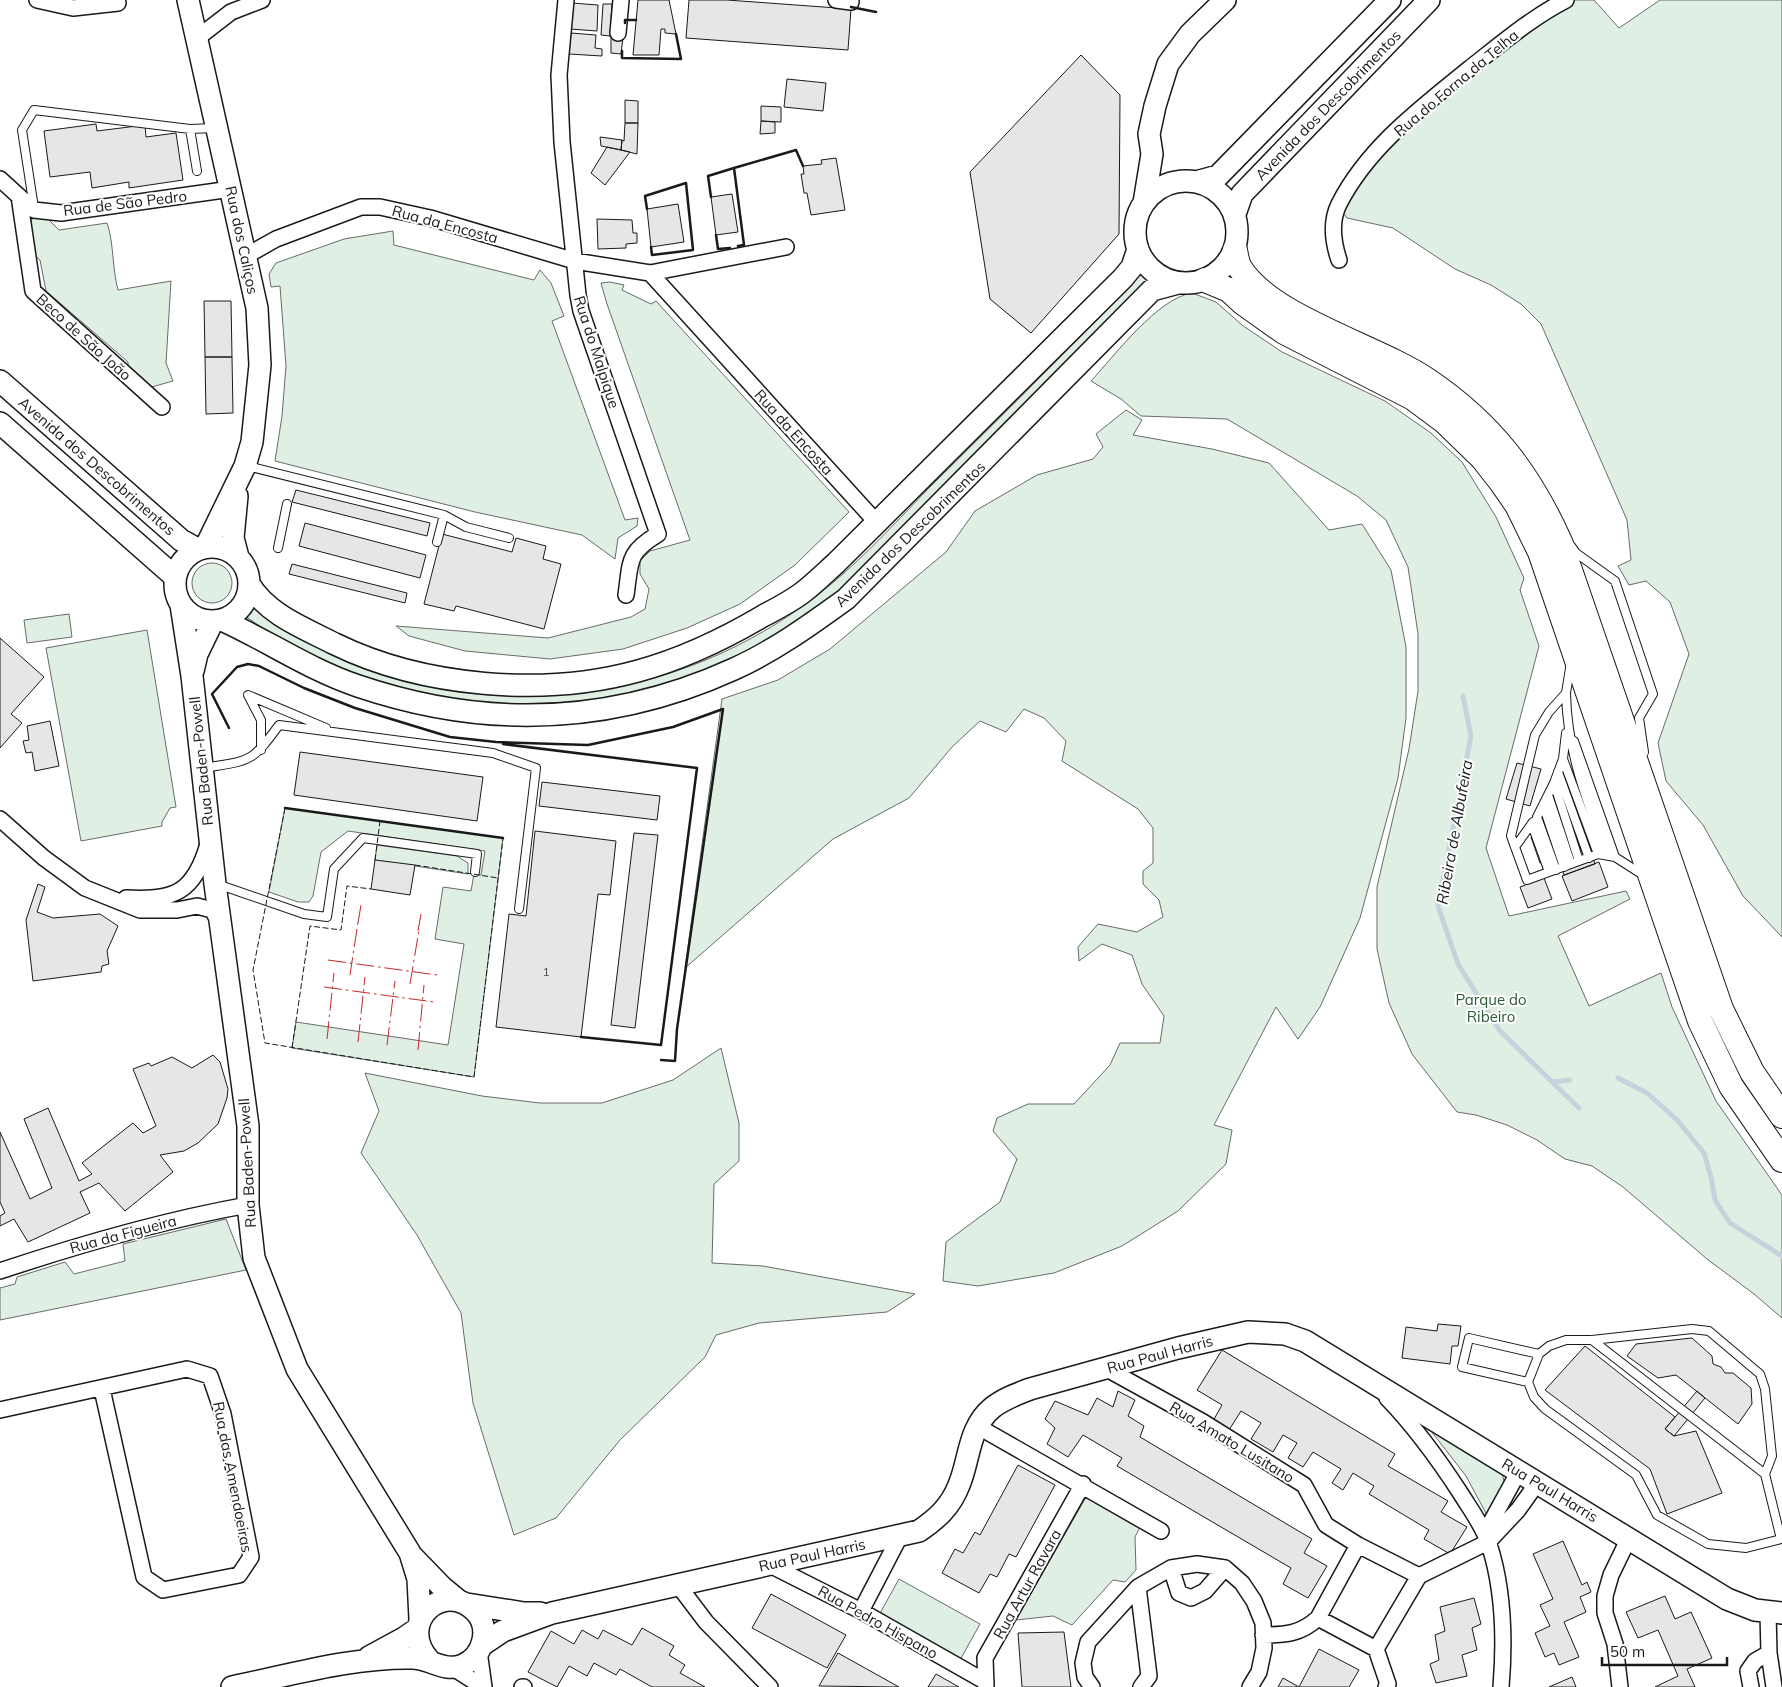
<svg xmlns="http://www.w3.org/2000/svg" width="1782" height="1687" viewBox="0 0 1782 1687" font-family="Mulish,sans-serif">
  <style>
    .green { fill: #e0efe3; stroke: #6a6a6a }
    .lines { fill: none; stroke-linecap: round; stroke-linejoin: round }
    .stream { stroke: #c6d2dc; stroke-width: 5 }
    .building { fill: #e6e6e6; stroke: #1a1a1a }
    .lane-casing { stroke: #1a1a1a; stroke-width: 10 }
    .street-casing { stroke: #1a1a1a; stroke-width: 18 }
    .secondary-casing { stroke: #1a1a1a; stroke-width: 24 }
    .primary-casing { stroke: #1a1a1a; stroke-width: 26 }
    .lane { stroke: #fff; stroke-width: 8 }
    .street { stroke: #fff; stroke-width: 15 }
    .secondary { stroke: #fff; stroke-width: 21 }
    .primary { stroke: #fff; stroke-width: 24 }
    .fence { stroke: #1a1a1a; stroke-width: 1; stroke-dasharray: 6 2.5; stroke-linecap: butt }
    .wall { stroke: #1a1a1a; stroke-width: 2.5 }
    .power { stroke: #c62828; stroke-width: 1; stroke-dasharray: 18 4 2.5 4; stroke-linecap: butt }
    .labels { text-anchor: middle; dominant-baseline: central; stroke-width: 4; stroke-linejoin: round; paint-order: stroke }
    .number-label { font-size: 12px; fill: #4d4d4d }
    .street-label { font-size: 15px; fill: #1a1a1a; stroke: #fff }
    .park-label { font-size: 15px; fill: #2b5a34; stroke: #fff }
    .water-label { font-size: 16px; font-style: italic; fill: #1a1a1a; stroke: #fff }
  </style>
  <rect width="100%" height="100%" fill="#fff"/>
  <path class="green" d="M1566 0H1594L1619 28 1660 0H1782V937L1743 896 1703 825 1666 781 1658 743 1689 654 1670 602 1646 581 1629 585 1618 566 1631 560 1627 520 1541 324 1521 304 1491 285 1455 269 1393 228 1347 218 1338 205 1377 150Z
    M39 216 48 219 59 230 107 223C114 243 112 268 118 290L171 281 166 363 173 381 148 388 128 370V362L46 291 40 260 33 254 27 230 32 219Z
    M393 231 394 245 534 280 540 270 551 283 564 316 552 321 625 520 638 518 637 526 618 538 615 559 582 535 475 512 275 461 282 416 286 366 280 286 271 287 269 274 276 263 344 239Z
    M1143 271 1150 279C1082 348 1015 416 948 485 903 531 859 581 805 617 739 661 677 684 600 699 575 704 550 708 524 708 428 707 323 672 245 616L253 608C417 728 638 724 803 606 851 572 890 528 930 487 991 427 1051 366 1111 306Z
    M610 282 624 285 622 290 651 304 656 301 849 512 795 565 740 604 687 628 623 649 550 659 465 651 409 636 396 626 548 638 631 617 645 609 649 589 640 574V561L650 551 690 540 607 304 601 283Z
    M1192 293 1216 302 1242 325 1282 352 1385 401 1431 433 1462 462 1496 517 1524 578 1520 590 1539 646 1486 848 1509 916 1626 891 1630 899 1558 936 1589 1006 1661 973 1672 1007 1716 1101 1782 1195V1318L1754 1294 1707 1259 1623 1187 1592 1166 1565 1159 1537 1140 1507 1125 1476 1115 1457 1112 1412 1054 1389 1003 1377 949V887L1409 749 1418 691V634L1408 567 1386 520 1357 496 1227 419 1141 416 1121 399 1091 381C1115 355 1158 298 1192 293Z
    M1126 410 1142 420 1133 435 1212 449 1269 463 1329 530 1362 524 1391 570 1406 647V718L1398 778 1360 918 1320 1007 1298 1039 1276 1007 1214 1125 1232 1130 1226 1164 1178 1211 1122 1246 1054 1273 978 1286 943 1281 946 1242 1000 1202 1017 1159 993 1131 997 1118 1028 1104H1074L1110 1065 1120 1043H1160L1164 1016 1142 984 1132 955 1102 944 1079 961 1078 947 1098 924 1137 932 1163 917 1159 900 1143 884V871L1153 863V828L1138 809 1062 761 1066 741 1044 718 1024 709 1006 732 980 721 952 747 909 798 833 839 685 968 722 699 778 680 830 649 946 552 975 511 1037 475 1093 459 1103 447 1096 434Z
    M192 583a20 20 0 1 1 40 0a20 20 0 1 1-40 0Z
    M69 614 72 637 27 643 24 620Z
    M147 630 176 807 170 808 162 822V826L81 841 46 648Z
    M285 808 503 838 474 1077 292 1048 296 1022 448 1045 464 944 435 939 443 887 471 891 474 874 481 875 485 851 348 831 321 852 313 896 309 902H298L269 892Z
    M377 845 457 856 468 863V874L375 860Z
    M721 1048 739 1123V1161L714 1184 712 1263 763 1266 915 1294 887 1312 759 1323 716 1335 705 1357 620 1440 556 1518 514 1535 473 1403 461 1313 417 1235 361 1153 379 1111 365 1073 482 1096 540 1103H602L673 1080Z
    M226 1219 246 1270 0 1320V1288L15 1284 17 1277 65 1262 74 1274 125 1261 123 1244Z
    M1435 1430 1501 1472C1510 1487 1496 1503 1488 1517L1466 1476 1431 1431Z
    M1086 1497 1140 1527 1135 1537 1136 1570 1125 1582 1113 1580 1072 1625 1053 1616 1016 1620Z
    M899 1579 980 1624 960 1660 879 1615Z"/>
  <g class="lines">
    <path class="stream" d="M1463 696 1471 736 1438 906 1458 964 1500 1031 1579 1108
      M1618 1078 1647 1093 1677 1120 1704 1153 1711 1177 1715 1200 1730 1223 1782 1256
      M1553 1082 1570 1080"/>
  </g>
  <path class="building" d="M638 0H669L676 34 665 33V29H661L659 55H633Z
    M689 0H727L851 9 848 50 686 38Z
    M572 3 598 5 597 31 570 29Z
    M603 4H612L610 36 601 35Z
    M571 33 596 35 595 48 602 49V56L569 54Z
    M611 36 623 37 621 54 611 53Z
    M1081 55 1120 95 1119 234 1031 333 990 299 970 172Z
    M787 79 826 83 823 111 784 107Z
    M625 100 638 101V123H625Z
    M761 106 781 107V122L761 121Z
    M761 121 775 122V133L760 134Z
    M625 123H638L637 154 621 150 622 140 624 141Z
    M96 124 97 131 145 125 146 137 176 133 183 180 129 188V182L92 188 90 172 50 177 44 131Z
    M600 137 622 140 621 150 601 146Z
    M607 147 630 152 605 185 591 173Z
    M836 158 845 210 811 215 807 193H804L801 174H804L803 166 822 164 821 160Z
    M732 194 738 232 716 235 711 197Z
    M678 204 684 242 651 247 647 209Z
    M597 219 632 220 633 233H637V243L626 244V248L598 249Z
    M204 301H231L232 357H205Z
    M205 357H232L233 413 206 414Z
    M296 490 430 523 427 536 292 502Z
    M305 523 426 555 420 578 299 546Z
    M442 534 512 552 516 538 546 546 543 559 561 564 544 629 456 606 454 611 424 604Z
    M292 564 407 593 405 603 289 574Z
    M0 638 44 677 11 714 22 723 0 748Z
    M50 721 59 766 35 771 32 752 26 753 23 741 29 740 27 726Z
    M300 752 483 777 477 821 294 795Z
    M1517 763 1541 769 1530 806 1506 799Z
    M542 782 660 796 657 820 539 806Z
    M1602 811 1612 836 1588 845 1595 864 1564 875 1557 857 1540 863 1531 837Z
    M535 831 616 841 610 895 598 894 581 1037 496 1027 509 914 526 916Z
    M634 833 658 835 635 1028 611 1025Z
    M375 860 415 865 410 895 371 889Z
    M1599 862 1608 887 1572 901 1562 876Z
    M1544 878 1552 899 1528 908 1520 887Z
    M38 884 45 887 37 912 53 918 100 914 118 926 107 951 109 964 102 966 101 972 33 981 26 920Z
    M213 1055 220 1062 228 1089 227 1098 218 1124 198 1143 184 1151 160 1155 173 1172 125 1211 99 1183 80 1192 90 1213 28 1242 14 1219 0 1226V1216L5 1213 0 1202V1132L30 1199 52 1188 24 1119 48 1108 79 1181 92 1174 82 1163 133 1123 143 1133 156 1126 133 1069 149 1063 151 1066 172 1057 192 1068Z
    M1438 1324 1461 1326 1458 1346H1452L1450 1364 1402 1358 1406 1327 1437 1331Z
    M1692 1338 1712 1356 1713 1364 1721 1367 1725 1373H1733L1751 1388 1752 1404 1738 1424 1676 1375 1658 1378 1627 1356 1636 1344Z
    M1585 1346 1675 1417 1665 1429 1674 1436 1696 1431 1722 1493 1667 1514 1650 1469 1545 1390Z
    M1222 1350 1395 1454 1388 1466 1448 1501 1441 1512 1467 1527 1450 1554 1424 1539 1429 1530 1369 1494 1374 1486 1353 1473 1343 1490 1332 1483 1341 1469 1313 1452 1303 1467 1288 1458 1297 1443 1283 1435 1273 1452 1251 1439 1261 1423 1241 1411 1229 1430 1213 1421 1222 1405 1197 1390Z
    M1118 1391 1135 1400 1128 1416 1144 1426 1140 1437 1312 1539 1304 1553 1327 1566 1308 1598 1283 1584 1291 1568 1117 1466 1122 1458 1083 1435 1068 1457 1047 1444 1055 1428 1045 1419 1055 1401 1088 1415 1097 1398 1113 1407Z
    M1697 1391 1705 1398 1674 1436 1665 1429Z
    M1018 1465 1055 1485 1016 1557 1009 1554 997 1577 990 1574 979 1593 942 1573 955 1549 963 1553 975 1532 980 1535Z
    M1563 1541 1582 1585 1587 1582 1591 1592 1580 1597 1586 1612 1564 1622 1579 1657 1559 1665 1554 1653 1545 1657 1535 1633 1550 1626 1540 1605 1553 1599 1533 1554Z
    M771 1594 846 1635 827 1668 752 1628Z
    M1665 1596 1675 1619 1691 1612 1712 1658 1687 1669 1695 1687H1655L1678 1676 1658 1630 1638 1638 1626 1612Z
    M1474 1598 1481 1624 1472 1628 1477 1650 1462 1655 1467 1676 1436 1683 1430 1664 1439 1660 1435 1635 1445 1631 1440 1607Z
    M642 1628 674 1646 669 1655 685 1665 680 1673 705 1687H652L620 1669 616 1675 594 1663 587 1676 569 1666 557 1687 528 1672 551 1631 574 1644 582 1630 598 1639 603 1630 632 1645Z
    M1064 1632 1071 1687H1022L1018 1633Z
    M1319 1649 1359 1670 1349 1687H1278L1283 1678 1299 1687Z
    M838 1653 899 1687 819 1686Z
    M936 1674 959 1687H928Z
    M1572 1677 1576 1687H1549Z"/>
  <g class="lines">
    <defs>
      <path id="lane" d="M190 129 197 171
        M34 208 22 130 34 110 190 129 214 128
        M247 466 444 515 466 527 509 538
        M437 542 444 515
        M1571 546 1576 553 1615 581 1653 694 1639 718 1644 752
        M278 548 287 504
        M1571 662 1566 693 1549 712 1535 735 1511 836 1527 880 1598 854 1615 857 1643 875
        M1566 693C1567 749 1585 796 1604 848L1614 856
        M1566 733 1563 759 1598 854
        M1574 741 1615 857
        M261 750V720L248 695 326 728
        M1563 759 1554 783 1579 861
        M204 768C250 760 251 764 279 725L493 753 536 768 519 909
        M1558 772 1589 858
        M1554 783 1548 795 1571 864
        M1548 795 1537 817 1556 870
        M1543 805 1564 867
        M1532 825 1549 872
        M1515 847 1533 822
        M217 884 304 914 327 917 334 869 363 838 477 854 475 872
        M1592 1340 1765 1474
        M1528 1382 1462 1367 1469 1338 1539 1354
        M1781 1539 1765 1474 1772 1456 1765 1389 1760 1374 1709 1331 1692 1329 1592 1340H1566L1549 1346 1539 1354 1528 1382 1534 1397 1545 1409 1636 1475 1657 1515 1708 1544 1746 1548 1781 1539 1782 1538"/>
      <path id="street" d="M37 0 73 8 118 3 117 0
        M566 0 559 75 562 142 578 295 581 311 658 534C627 553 631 560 626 595
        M836 0 851 2
        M618 33 621 0
        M196 39 231 12 262 0
        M0 179 34 210 61 213 231 189
        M19 196 33 291 162 407
        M246 256 276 239 361 207H380L430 218 575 261 650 273 786 247
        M1339 260C1333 242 1330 222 1339 204 1368 147 1422 107 1470 68 1501 44 1531 18 1566 0
        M650 273 878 524
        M0 819 44 858 85 888 140 910H177L197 906 212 910 220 923
        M126 898C175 901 194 892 208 844
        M0 1271C81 1244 164 1220 248 1205
        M1107 1369 1203 1422 1304 1485 1326 1525 1358 1545 1419 1576
        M1387 1398C1416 1428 1439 1460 1461 1494 1471 1510 1483 1526 1489 1544 1504 1590 1505 1639 1501 1687
        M0 1410 187 1369 210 1376 223 1414 251 1557 239 1575 163 1590 144 1577 102 1389
        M977 1426 1161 1531
        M1488 1542 1491 1522 1519 1471
        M1358 1545 1318 1618 1376 1649
        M770 1565 861 1611 986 1682
        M1171 1568 1179 1593 1191 1598 1205 1591 1225 1568
        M678 1585 706 1622 770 1687
        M1138 1587 1149 1676 1141 1687
        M861 1611 900 1536
        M1768 1613 1769 1653 1774 1687
        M1263 1635C1285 1635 1301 1634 1318 1618
        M479 1651 484 1687
        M453 1668 483 1687
        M522 1687H524
        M986 1687 985 1658 1083 1484
        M1092 1687 1085 1677 1083 1663 1088 1642 1138 1587 1171 1568 1197 1564 1225 1568 1242 1583 1254 1601 1263 1623 1264 1648 1259 1672 1250 1687
        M1386 1687 1388 1684 1376 1649 1419 1576 1488 1542 1518 1510 1538 1482
        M1620 1687 1615 1644 1605 1613V1596L1611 1575 1629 1538
        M1751 1687 1748 1671 1755 1661 1769 1653"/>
      <path id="secondary" d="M188 0 257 308 260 365 252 442 245 466 206 546
        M1135 232a51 51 0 1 1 102 0a51 51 0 1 1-102 0Z
        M1196 182 1218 176 1390 0
        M1144 203 1152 154 1149 134 1155 106 1168 64 1190 34 1225 0
        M1235 214 1242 194 1429 0
        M0 381 181 540 197 549
        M0 423 175 577
        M237 496 233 538 238 557
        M175 584a37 37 0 1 1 74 0a37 37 0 1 1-74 0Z
        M249 584C268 615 304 628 335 644 423 687 544 697 638 671 682 659 724 639 763 616 776 609 790 602 802 593 814 584 825 573 836 563L1123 278 1132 267 1138 249
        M181 605 192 676 215 884 248 1126V1205L254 1258 297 1369 410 1553 418 1579 420 1619
        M222 620C268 641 310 670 358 686 485 729 611 725 734 669 774 651 810 625 846 599L1152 290 1178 283
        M193 671 197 654 213 621
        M413 1557 442 1587 459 1601
        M467 1604 524 1613H540
        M482 1645 503 1631 552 1613 919 1531C937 1519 951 1506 959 1485 970 1459 968 1428 992 1408 1003 1399 1017 1394 1030 1389L1178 1348 1248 1332 1285 1334 1305 1341 1727 1599 1755 1610 1782 1613
        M369 1657 404 1638 417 1629
        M232 1687C291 1675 351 1657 412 1658 430 1658 445 1673 463 1665 484 1656 491 1627 475 1611 443 1579 396 1623 429 1660"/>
      <path id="primary" d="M1235 250C1236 255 1237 263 1240 268 1271 318 1377 346 1427 380 1491 423 1530 474 1561 544L1721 1009 1752 1072 1782 1116
        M1205 280 1229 290 1243 303 1284 332 1413 398 1444 421 1483 459 1501 482 1517 505 1540 552 1700 1021 1731 1086 1782 1160"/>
    </defs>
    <use href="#lane" class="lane-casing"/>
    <use href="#street" class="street-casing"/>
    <use href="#secondary" class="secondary-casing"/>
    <use href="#primary" class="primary-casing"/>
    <use href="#lane" class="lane"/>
    <use href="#street" class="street"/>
    <use href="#secondary" class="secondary"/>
    <use href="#primary" class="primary"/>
    <path class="fence" d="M285 808 253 970 265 1043 474 1077 503 838
      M375 860 380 821
      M415 865 498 878
      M292 1048 310 926 341 930 347 886 371 889"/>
    <path class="wall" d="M851 7 876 12
      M625 23V20H636
      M622 51V58L681 59 676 34
      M734 168 796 150 803 166
      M711 197 708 176 734 168 744 245 738 246
      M647 209 645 196 686 183 693 250 652 255 651 247
      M716 235 718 249 730 248
      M229 728 212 694 237 667 248 664 259 666 304 688 355 708 450 737 496 742 588 745 673 727 723 709 677 1029 675 1061 661 1060
      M503 744 697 768 661 1045 581 1037
      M285 808 503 838"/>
    <path class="power" d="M358 923 361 905
      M418 931 421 914
      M328 960 437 975
      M350 975 358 922
      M410 984 419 930
      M324 987 434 1002
      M327 1039 334 973
      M358 1042 365 977
      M387 1045 395 981
      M418 1050 424 985"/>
  </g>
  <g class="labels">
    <g class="number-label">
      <text x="546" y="971">1</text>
    </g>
    <g class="street-label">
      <text transform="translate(1456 83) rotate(-40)">Rua do Forna da Telha</text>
      <text transform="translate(1328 105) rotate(-46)">Avenida dos Descobrimentos</text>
      <text transform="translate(125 203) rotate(-7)">Rua de São Pedro</text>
      <text transform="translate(445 224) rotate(15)">Rua da Encosta</text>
      <text transform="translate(242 240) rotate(78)">Rua dos Caliços</text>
      <text transform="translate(84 337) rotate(42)">Beco de São João</text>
      <text transform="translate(597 352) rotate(72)">Rua do Malpique</text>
      <text transform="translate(794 432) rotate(48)">Rua da Encosta</text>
      <text transform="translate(97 466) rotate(41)">Avenida dos Descobrimentos</text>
      <text transform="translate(910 534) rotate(-44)">Avenida dos Descobrimentos</text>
      <text transform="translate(201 761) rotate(-96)">Rua Baden-Powell</text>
      <text transform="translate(247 1163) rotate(-93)">Rua Baden-Powell</text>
      <text transform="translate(123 1234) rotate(-15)">Rua da Figueira</text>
      <text transform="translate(1160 1354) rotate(-15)">Rua Paul Harris</text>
      <text transform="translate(1232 1442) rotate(31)">Rua Amato Lusitano</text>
      <text transform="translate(233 1477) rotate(79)">Rua das Amendoeiras</text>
      <text transform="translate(1550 1490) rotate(31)">Rua Paul Harris</text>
      <text transform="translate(812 1555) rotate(-12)">Rua Paul Harris</text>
      <text transform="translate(1027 1584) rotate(-61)">Rua Artur Ravara</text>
      <text transform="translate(878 1622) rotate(29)">Rua Pedro Hispano</text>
    </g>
    <g class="park-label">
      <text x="1491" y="999">Parque do<tspan x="1491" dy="17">Ribeiro</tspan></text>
    </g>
    <g class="water-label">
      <text transform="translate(1454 832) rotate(-80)">Ribeira de Albufeira</text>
    </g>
  </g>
  <path d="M1602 1657v8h125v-8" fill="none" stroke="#1a1a1a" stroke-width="2.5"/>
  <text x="1610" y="1657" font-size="15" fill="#1a1a1a" stroke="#ffffff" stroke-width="4" paint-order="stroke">50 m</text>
</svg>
